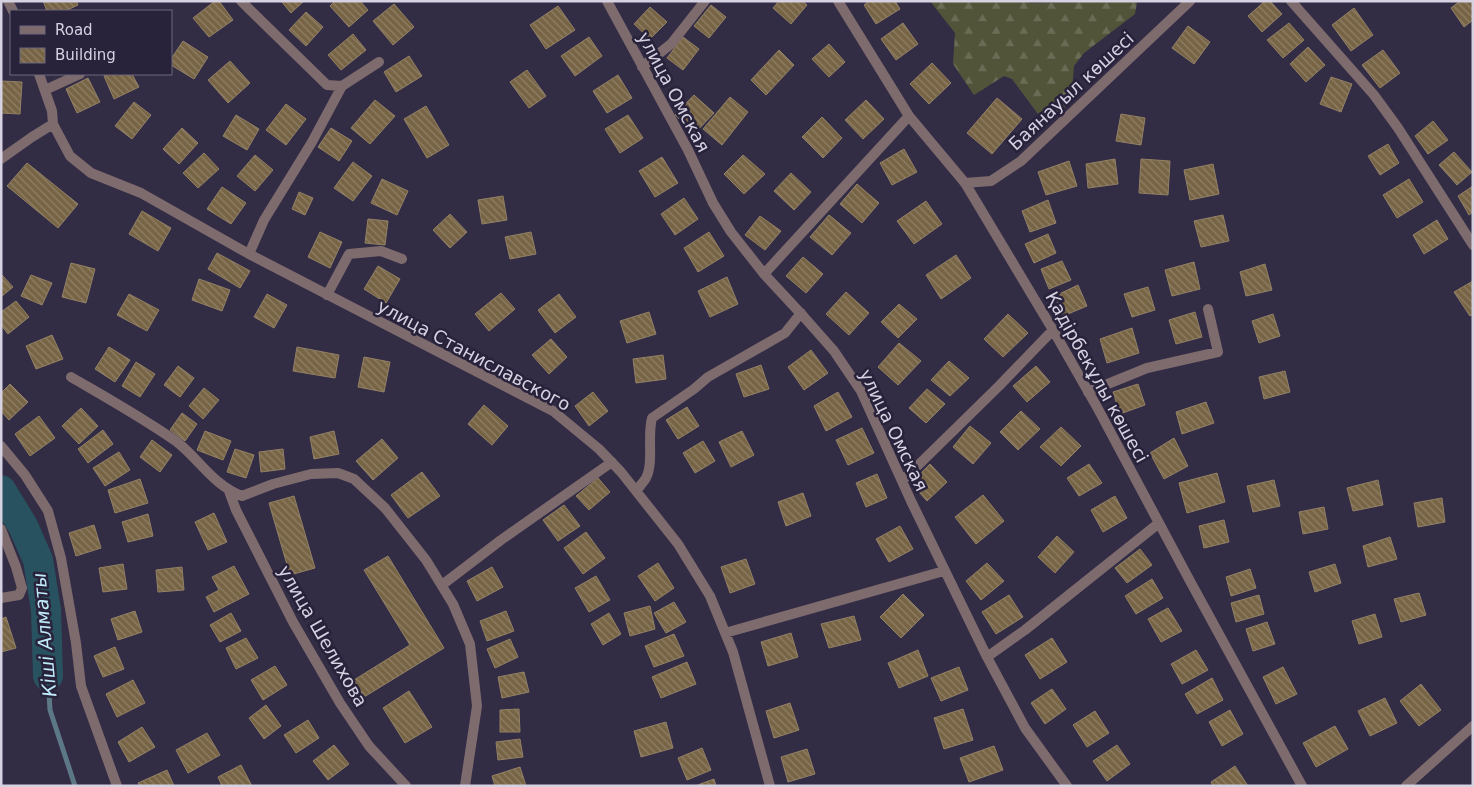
<svg xmlns="http://www.w3.org/2000/svg" width="1474" height="787" viewBox="0 0 1474 787" font-family="'DejaVu Sans',sans-serif">
  <style>
    .forest { fill: url(#forest-firs) }
    .lines { fill: none; stroke-linecap: round; stroke-linejoin: round }
    .stream { stroke: #5c7886; stroke-width: 5 }
    .river { stroke: #28525f; stroke-width: 30 }
    .building { fill: url(#building-back-hatch); stroke: #928165 }
    .minor { stroke: #7e6b6e; stroke-width: 10 }
    .tertiary { stroke: #7e6b6e; stroke-width: 10 }
    .labels { text-anchor: middle; dominant-baseline: central; stroke-width: 5; stroke-linejoin: round; paint-order: stroke }
    .street-label { font-size: 18px; fill: #d6d2e2; stroke: #29223b }
    .water-label { font-size: 19px; font-style: italic; fill: #c0ebfb; stroke: #29223b }
  </style>
  <defs>
    <pattern id="forest-firs" width="22" height="20" patternUnits="userSpaceOnUse" patternTransform="scale(1.25)"><rect width="22" height="20" fill="#525439"/><path d="M5 1l3.5 6h-7zM16 11l3.5 6h-7z" fill="#6a6c55"/></pattern>
    <pattern id="building-back-hatch" width="6" height="6" patternUnits="userSpaceOnUse" patternTransform="scale(1.25)"><rect width="6" height="6" fill="#776444"/><path d="M-1 5l2 2M0 0l6 6M5-1l2 2" fill="none" stroke="#908068"/></pattern>
  </defs>
  <rect width="100%" height="100%" fill="#332c45"/>
  <path class="forest" d="M930 1H1029V3L1133 1 1137 3 1135 14 1084 53 1074 66 1072 91 1063 110 1041 118 1012 79 1004 76 974 95 953 64 955 33Z"/>
  <g class="lines">
    <path class="stream" d="M48 676 50 710 75 786"/>
    <path class="river" d="M1 490 23 526 38 560 46 610 48 676"/>
  </g>
  <path class="building" d="M43 1H76L78 5 65 11H47Z
    M215 1H219L233 20 209 37 193 18Z
    M281 1H304L291 13Z
    M335 1H360L368 10 349 27 330 6Z
    M779 1H802L807 5 791 24 773 8Z
    M869 1H895L900 9 876 24 864 5Z
    M1265 1H1270L1282 14 1262 32 1248 16Z
    M1460 1H1473V20L1464 27 1451 8Z
    M394 4 414 27 393 45 373 21Z
    M711 5 726 17 709 38 694 26Z
    M558 6 575 30 546 49 530 25Z
    M650 7 667 22 650 39 634 24Z
    M1354 8 1373 35 1351 51 1332 25Z
    M306 12 323 27 306 46 289 30Z
    M903 23 918 44 896 60 881 39Z
    M1289 23 1304 40 1283 58 1267 40Z
    M1188 26 1210 42 1194 64 1172 48Z
    M353 34 366 50 341 70 328 55Z
    M589 37 602 56 575 76 561 56Z
    M683 37 699 49 683 70 667 58Z
    M183 41 208 57 194 79 171 65V59Z
    M829 44 845 62 829 77 812 59Z
    M1308 47 1325 65 1306 82 1290 64Z
    M779 50 794 65 766 95 751 80Z
    M1383 50 1400 73 1380 88 1362 65Z
    M409 56 422 76 396 92 384 72Z
    M230 61 250 83 228 103 208 80Z
    M932 63 951 83 929 104 910 84Z
    M527 70 546 96 529 108 510 82Z
    M109 74H132L139 87 114 99 104 76Z
    M618 75 632 98 607 113 593 91Z
    M1331 77 1352 84 1341 112 1320 104Z
    M88 78 100 102 77 113 66 89Z
    M1 81 22 82 20 114 1 113Z
    M694 95 714 113 695 133 675 115Z
    M730 97 748 112 722 145 703 129Z
    M997 98 1022 119 992 154 967 133Z
    M375 100 395 116 370 144 351 128Z
    M866 100 884 119 863 139 845 120Z
    M134 102 151 115 132 139 115 126Z
    M286 104 306 119 286 145 266 130Z
    M426 106 449 145 427 158 404 119Z
    M1121 114 1145 118 1141 145 1116 141Z
    M236 115 259 129 247 150 223 136Z
    M628 115 643 138 620 153 605 129Z
    M822 117 842 138 823 158 802 137Z
    M1433 121 1448 140 1428 154 1415 136Z
    M182 128 198 143 179 164 163 149Z
    M331 128 352 141 339 161 318 147Z
    M1388 144 1399 163 1380 175 1368 156Z
    M904 149 917 172 892 185 880 163Z
    M1454 152 1472 172 1457 185 1439 165Z
    M204 153 219 169 198 188 183 173Z
    M255 155 273 170 255 191 237 176Z
    M743 155 765 174 744 194 724 174Z
    M662 157 678 183 655 197 639 171Z
    M1115 159 1118 184 1088 188 1086 164Z
    M1141 159 1170 161 1168 195 1139 193Z
    M1069 161 1077 186 1046 195 1038 172Z
    M353 162 372 176 353 201 334 188Z
    M27 163 78 204 58 228 7 186Z
    M1213 164 1219 194 1190 200 1184 170Z
    M791 173 811 192 794 210 774 191Z
    M382 179 408 191 397 215 371 203Z
    M1409 179 1423 202 1397 218 1383 195Z
    M857 184 879 203 862 223 840 204Z
    M1473 186V212L1469 215 1458 196Z
    M222 187 246 203 231 224 207 209Z
    M299 192 313 198 305 215 292 209Z
    M503 196 507 220 482 224 478 200Z
    M684 198 698 219 675 235 661 214Z
    M1048 200 1056 223 1030 232 1022 211Z
    M926 201 942 224 914 244 897 221Z
    M142 211 171 228 158 251 129 234Z
    M450 214 467 232 450 248 433 230Z
    M829 215 851 233 832 255 810 237Z
    M1223 215 1229 241 1201 247 1194 221Z
    M760 216 781 231 765 250 745 235Z
    M368 219 388 221 385 245 365 243Z
    M1437 220 1448 239 1424 254 1413 235Z
    M320 232 342 242 330 268 308 257Z
    M531 232 536 254 510 259 505 237Z
    M709 232 724 256 698 272 684 248Z
    M1048 234 1056 253 1034 263 1025 244Z
    M217 253 250 271 240 288 208 269Z
    M956 255 971 278 941 299 926 275Z
    M803 257 823 274 806 293 786 276Z
    M1062 261 1071 280 1049 289 1041 269Z
    M1194 262 1200 289 1172 296 1165 270Z
    M71 263 95 269 86 303 62 297Z
    M1265 264 1272 290 1246 296 1240 272Z
    M378 266 400 279 386 303 364 289Z
    M1 274 13 287 1 297Z
    M31 275 52 283 42 305 21 296Z
    M727 277 738 304 710 317 698 291Z
    M199 279 230 290 222 311 192 300Z
    M1473 281V314L1470 316 1454 292Z
    M1078 285 1087 306 1063 316 1055 296Z
    M1148 287 1155 310 1132 317 1124 294Z
    M846 292 869 313 849 335 826 314Z
    M501 293 515 309 489 331 475 314Z
    M129 294 159 310 147 331 117 315Z
    M267 294 287 305 274 328 254 317Z
    M559 294 576 317 555 333 538 310Z
    M16 301 29 317 8 334 1 325V312Z
    M899 304 917 319 898 338 881 322Z
    M649 312 656 334 627 343 620 321Z
    M1195 312 1202 337 1176 344 1169 320Z
    M1008 314 1028 333 1003 357 984 339Z
    M1273 314 1280 336 1259 343 1252 321Z
    M1132 328 1139 353 1107 363 1100 339Z
    M52 335 63 359 36 369 26 346Z
    M551 339 567 357 549 374 532 355Z
    M899 343 921 361 898 385 878 367Z
    M109 347 130 360 115 382 95 369Z
    M297 347 339 355 335 378 293 371Z
    M811 350 828 373 804 390 788 367Z
    M663 355 666 379 636 383 633 359Z
    M364 357 390 362 384 392 358 387Z
    M949 361 969 378 950 396 931 380Z
    M136 362 155 374 140 397 122 386Z
    M761 365 769 389 744 397 736 374Z
    M178 366 194 378 180 397 164 385Z
    M1036 366 1050 382 1027 402 1013 386Z
    M1285 371 1290 392 1264 399 1259 377Z
    M10 384 28 402 9 420 1 411V393Z
    M1138 384 1145 405 1120 414 1113 392Z
    M204 388 219 400 203 419 189 406Z
    M927 389 945 404 926 423 909 408Z
    M593 392 608 411 589 426 575 406Z
    M838 392 852 417 826 431 814 406Z
    M1206 402 1214 423 1182 434 1176 412Z
    M484 405 508 426 492 445 468 424Z
    M687 407 699 426 678 439 666 420Z
    M81 408 98 426 79 444 62 426Z
    M1021 411 1040 429 1018 450 1000 432Z
    M182 413 197 424 185 441 170 430Z
    M39 416 55 438 30 456 15 434Z
    M970 426 991 443 973 464 953 447Z
    M1061 427 1081 446 1061 466 1040 447Z
    M862 428 874 453 848 465 836 440Z
    M103 430 113 444 88 463 78 449Z
    M205 431 231 441 223 460 197 450Z
    M334 431 339 454 314 459 310 437Z
    M742 431 754 455 731 467 719 442Z
    M1174 438 1188 466 1164 479 1150 453Z
    M382 439 398 458 373 480 356 461Z
    M152 440 172 455 160 472 140 457Z
    M703 441 715 461 695 473 683 453Z
    M235 449 254 455 246 478 227 472Z
    M283 449 285 469 261 472 259 452Z
    M119 452 130 470 105 486 93 468Z
    M930 464 947 482 927 501 911 483Z
    M1089 464 1102 483 1079 496 1067 478Z
    M422 472 440 496 408 518 391 495Z
    M1217 473 1225 502 1187 513 1179 483Z
    M877 474 887 498 866 507 856 483Z
    M598 478 610 492 589 510 576 496Z
    M140 479 148 503 115 513 108 490Z
    M1274 480 1280 506 1253 512 1247 486Z
    M1378 480 1383 505 1353 511 1347 488Z
    M803 493 811 516 786 526 778 502Z
    M983 495 1004 521 976 544 955 517Z
    M294 496 315 568 290 575 269 503Z
    M1115 496 1127 518 1103 532 1091 510Z
    M1442 498 1445 522 1418 527 1414 503Z
    M564 505 580 526 558 541 543 520Z
    M1324 507 1328 529 1303 534 1299 512Z
    M214 513 227 542 208 550 195 522Z
    M148 514 153 536 128 542 122 522Z
    M1224 520 1229 542 1204 548 1199 526Z
    M94 525 101 548 76 556 69 533Z
    M900 526 913 549 889 562 876 539Z
    M586 532 605 558 583 574 564 548Z
    M1057 536 1074 552 1055 573 1038 557Z
    M1390 537 1397 559 1368 567 1363 546Z
    M1140 549 1152 565 1127 583 1115 568Z
    M388 556 444 648 364 697 354 680 410 645 364 570Z
    M746 559 755 584 730 593 721 567Z
    M658 563 674 588 655 601 638 576Z
    M987 563 1004 581 981 600 966 581Z
    M123 564 127 589 103 592 99 568Z
    M1335 564 1341 583 1315 592 1309 572Z
    M234 566 249 594 214 612 206 597 219 590 212 577Z
    M182 567 184 590 158 592 156 570Z
    M492 567 503 587 477 601 467 581Z
    M1250 569 1256 588 1231 596 1226 577Z
    M596 576 610 600 589 612 575 588Z
    M1152 579 1163 598 1136 614 1125 596Z
    M1419 593 1426 615 1401 622 1394 599Z
    M903 594 924 615 901 638 880 617Z
    M1009 595 1023 617 996 634 982 612Z
    M1259 595 1264 614 1236 622 1231 603Z
    M674 602 686 622 666 633 654 613Z
    M650 606 655 629 630 636 624 613Z
    M1168 608 1182 631 1161 642 1148 619Z
    M135 611 142 632 118 640 111 619Z
    M506 611 514 631 487 641 480 621Z
    M231 613 241 631 220 642 210 625Z
    M609 613 621 634 603 645 591 624Z
    M1375 614 1382 637 1359 644 1352 621Z
    M854 616 861 640 829 648 821 624Z
    M6 617 16 648 1 652V619Z
    M1267 622 1275 644 1253 651 1246 629Z
    M791 633 798 657 768 666 761 642Z
    M674 634 684 656 654 667 645 646Z
    M246 638 258 658 236 669 226 648Z
    M1052 638 1067 662 1040 679 1025 655Z
    M510 639 518 657 495 668 487 649Z
    M115 647 124 669 103 677 94 656Z
    M918 650 928 676 899 688 888 663Z
    M1196 650 1208 670 1182 684 1171 664Z
    M687 662 696 684 661 698 652 677Z
    M275 666 287 685 263 700 251 680Z
    M959 667 968 690 941 701 931 678Z
    M1283 667 1297 694 1276 704 1263 677Z
    M524 672 529 692 502 698 498 677Z
    M1212 678 1223 700 1197 714 1185 694Z
    M133 680 145 703 117 717 106 694Z
    M1421 684 1441 710 1419 726 1400 701Z
    M1052 689 1066 709 1045 724 1031 703Z
    M409 691 432 727 405 743 383 708Z
    M1385 698 1397 723 1370 736 1358 711Z
    M790 703 799 730 774 738 766 711Z
    M266 705 281 726 264 739 249 718Z
    M519 709 520 732H500V710Z
    M963 709 973 740 944 749 934 718Z
    M1230 710 1243 734 1222 746 1209 722Z
    M1095 711 1109 733 1087 747 1073 725Z
    M308 720 319 738 296 753 284 735Z
    M666 722 673 748 641 757 634 731Z
    M1335 726 1348 749 1316 767 1303 743Z
    M142 727 155 747 129 762 118 742Z
    M207 733 220 755 188 773 176 750Z
    M520 739 523 757 498 760 496 742Z
    M334 745 349 764 328 780 313 761Z
    M1117 745 1130 764 1107 781 1093 761Z
    M994 746 1003 770 969 782 960 758Z
    M702 748 711 770 687 780 678 758Z
    M807 749 815 774 788 782 781 757Z
    M241 765 252 786H222L218 777Z
    M1235 766 1248 786H1213L1211 782Z
    M520 767 526 786H495L492 776Z
    M167 770 174 786H140L138 783Z
    M714 779 716 786H695Z"/>
  <g class="lines">
    <path class="minor" d="M8 1 13 11
      M241 1 327 85 342 86 379 62
      M607 1 688 150 713 203 731 232 764 274 804 317 834 351 861 391 911 501 987 657 1025 728 1067 786
      M838 1 909 116 965 183 1053 330 1097 407 1190 581 1302 786
      M1291 1 1374 95 1398 128 1473 245
      M642 67 671 44 705 1
      M39 74 52 111 53 124 70 156 91 173 141 193 249 254 553 411 599 449 621 472 678 544 710 596 733 652 770 786
      M45 90 80 74
      M1 159 32 137 53 124
      M249 254 264 220 312 142 342 86
      M764 274 909 116
      M327 295 349 254 381 251 402 259
      M71 377C107 398 143 418 177 442 200 460 213 485 242 496L273 484 311 474 338 473 354 479 385 508 426 560 453 604 470 644 477 706 465 786
      M1088 392 1147 368 1218 352 1208 309
      M1 446 25 475 48 511 61 558 76 643 81 686 117 786
      M902 481 999 386 1053 330
      M229 491 236 510 293 622 340 703 369 746 406 786
      M636 491C639 487 643 483 646 478 654 463 647 436 652 418L694 389 708 377 785 333 801 313
      M1 529 16 567 22 588 19 595 1 598
      M442 585 501 540 612 462
      M725 633 944 571
      M987 657 1025 630 1159 523
      M1406 786 1473 726"/>
    <path class="tertiary" d="M965 183 991 181 1021 161 1190 1"/>
  </g>
  <g class="labels">
    <g class="street-label">
      <text transform="translate(1071 91) rotate(-43)">Баянауыл көшесі</text>
      <text transform="translate(674 92) rotate(62)">улица Омская</text>
      <text transform="translate(474 355) rotate(28)">улица Станиславского</text>
      <text transform="translate(1097 377) rotate(61)">Қадірбекұлы көшесі</text>
      <text transform="translate(894 430) rotate(64)">улица Омская</text>
      <text transform="translate(323 636) rotate(60)">улица Шелихова</text>
    </g>
    <g class="water-label">
      <text transform="translate(44 635) rotate(-95)">Кіші Алматы</text>
    </g>
  </g>
  <rect width="1474" height="787" fill="none" stroke="#d6d2e2" stroke-width="5"/>
  <rect x="10" y="10" width="162" height="65" fill="#29223b" stroke="#6e687e"/>
  <rect x="20" y="26" width="25" height="8" fill="#7e6b6e" stroke="#6e687e"/>
  <text x="55" y="35" font-size="15" fill="#d6d2e2">Road</text>
  <rect x="20" y="48" width="25" height="15" fill="url(#building-back-hatch)" stroke="#6e687e"/>
  <text x="55" y="60" font-size="15" fill="#d6d2e2">Building</text>
</svg>
